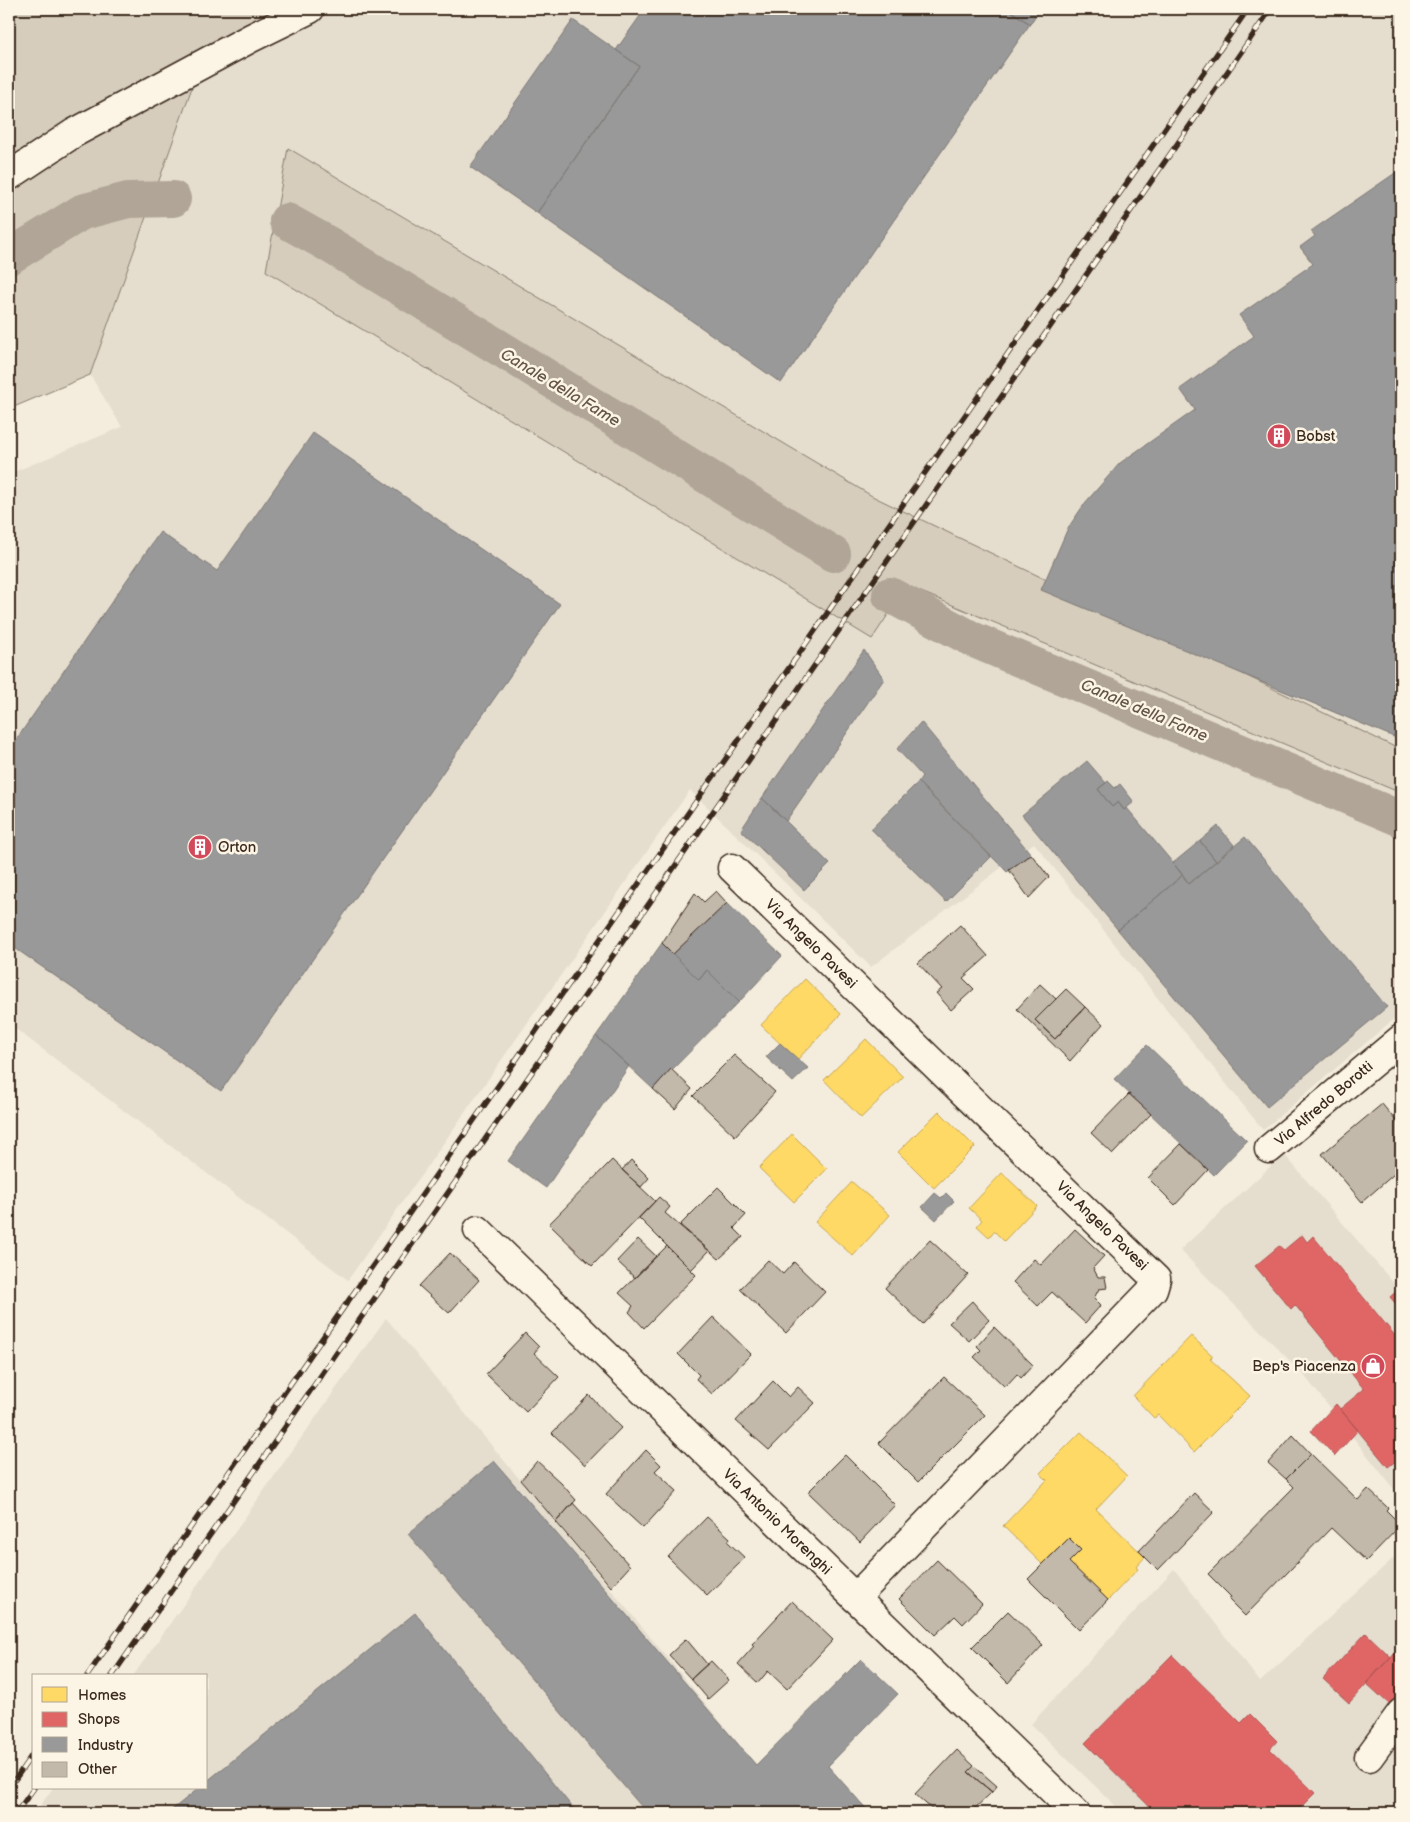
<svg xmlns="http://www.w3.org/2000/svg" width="1410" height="1822" viewBox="0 0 1410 1822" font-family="'Balsamiq Sans',sans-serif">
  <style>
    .built { fill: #e5ddce }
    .green { fill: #d6cdbd; stroke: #887c6e }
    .homes { fill: #ffd966; stroke: #c4a450 }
    .shops { fill: #e06666; stroke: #ae5450 }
    .industry { fill: #999; stroke: #7d7874 }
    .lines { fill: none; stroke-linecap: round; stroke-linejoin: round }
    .canal { stroke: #b0a596; stroke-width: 36 }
    .building { fill: #c3b9aa; stroke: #3b2a1e }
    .minor-casing { stroke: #3b2a1e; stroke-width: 31 }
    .minor { stroke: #fcf5e5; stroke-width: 28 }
    .rail-casing { stroke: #3b2a1e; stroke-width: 5.5 }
    .rail { stroke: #fcf5e5; stroke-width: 4; stroke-dasharray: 11; stroke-linecap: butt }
    .labels { text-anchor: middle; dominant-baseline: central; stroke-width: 5; stroke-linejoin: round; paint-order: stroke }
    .poi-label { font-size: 15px; fill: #3b2a1e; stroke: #fcf5e5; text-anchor: start }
    .street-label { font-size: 15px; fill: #3b2a1e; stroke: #fcf5e5 }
    .water-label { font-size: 16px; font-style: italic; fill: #645548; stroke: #fcf5e5 }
  </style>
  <rect width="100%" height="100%" fill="#f4eddd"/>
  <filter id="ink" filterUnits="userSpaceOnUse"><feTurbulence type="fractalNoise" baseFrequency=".02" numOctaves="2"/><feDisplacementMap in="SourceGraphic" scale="10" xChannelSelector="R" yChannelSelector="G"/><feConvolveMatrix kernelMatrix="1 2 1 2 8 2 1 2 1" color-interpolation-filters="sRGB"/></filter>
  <g filter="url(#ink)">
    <path class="built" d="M313 9H1401V1013L1263 1130 1034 843 871 967 690 790 348 1280 9 1024V474L122 427 90 375 201 62Z
      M1284 1154 1401 1292V1498L1303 1374 1180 1250Z
      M386 1318 796 1813H35L53 1788H206V1676H133Z
      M1401 1551V1813H1368L1365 1810 1367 1813H1123L1031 1724 1174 1569 1260 1682Z"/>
    <path class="green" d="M9 9H313L201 62 90 375 9 409Z
      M288 148 872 496 1401 750V793L907 586 872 639 266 271Z"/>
    <path class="homes" d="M805 979 841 1014 797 1060 761 1025Z
      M866 1039 903 1077 861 1118 824 1080Z
      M939 1111 975 1147 934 1188 898 1152Z
      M792 1134 827 1169 794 1202 759 1168Z
      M1002 1173 1037 1206 1004 1241 994 1231 989 1237 977 1226 982 1220 969 1208Z
      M852 1182 890 1215 853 1256 815 1222Z
      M1191 1336 1213 1356 1210 1359 1250 1396 1194 1452 1158 1415 1154 1418 1133 1396Z
      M1081 1432 1127 1476 1096 1509 1145 1557 1136 1567 1138 1569 1108 1600 1069 1562 1081 1550 1069 1538 1042 1564 1003 1526 1047 1480 1040 1473Z"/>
    <path class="shops" d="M1302 1235 1307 1242 1313 1236 1401 1343V1457L1388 1467 1340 1409 1364 1389 1295 1305 1291 1309 1255 1266 1279 1246 1284 1250Z
      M1401 1287V1310L1390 1297Z
      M1336 1404 1358 1430 1335 1456 1311 1431Z
      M1366 1633 1391 1657 1349 1703 1323 1679Z
      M1400 1647 1401 1649V1715L1366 1683Z
      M1172 1655 1241 1723 1250 1714 1277 1741 1270 1749 1315 1793 1295 1813H1156L1085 1743Z"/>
    <path class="industry" d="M645 9H1008L1030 24 781 383 537 213 639 66 616 50Z
      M1008 9H1040L1030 24Z
      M573 20 639 66 537 213 470 167Z
      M1401 169V740L1041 590 1068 528 1085 503 1120 463 1195 410 1180 389 1254 336 1239 315 1313 264 1300 247 1315 236 1311 231Z
      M313 433 560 604 221 1091 9 944V750L160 532 217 571Z
      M864 650 884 679 786 821 762 798Z
      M921 722 1031 854 1007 872 918 782 922 776 897 749Z
      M1087 761 1106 783 1098 789 1112 807 1118 802 1124 810 1127 808 1183 875 1118 930 1022 815Z
      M1108 781 1115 788 1120 784 1134 802 1124 810 1118 802 1112 807 1098 789Z
      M918 782 991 857 946 902 871 829Z
      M762 798 830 864 804 890 741 830Z
      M1218 826 1234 845 1216 861 1200 841Z
      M1245 837 1387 1007 1267 1107 1118 930 1183 875 1189 884Z
      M1200 841 1216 861 1189 884 1173 863Z
      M727 903 782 956 739 1002 707 970 699 980 673 954Z
      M662 943 699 980 707 970 739 1002 653 1089 596 1036Z
      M596 1036 629 1066 546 1188 508 1161Z
      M780 1043 808 1068 793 1082 766 1057Z
      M1147 1045 1247 1141 1214 1175 1114 1079Z
      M935 1193 941 1198 946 1193 954 1201 936 1220 922 1207Z
      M494 1461 756 1765 861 1659 898 1694 828 1766 870 1813H647L408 1534Z
      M415 1613 577 1813H168L199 1788H206V1782Z"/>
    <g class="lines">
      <path class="canal" d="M287 221 328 244 498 347 833 554
        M9 257 82 212 128 200 173 199
        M890 595 974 640 1401 819"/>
    </g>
    <path class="building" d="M1031 854 1049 877 1029 898 1009 870Z
      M716 891 727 903 673 954 662 943 695 893 704 902Z
      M960 925 988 956 963 978 974 989 951 1010 936 993 942 989 918 963Z
      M1040 984 1056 999 1035 1020 1055 1039 1085 1007 1103 1024 1070 1061 1017 1009Z
      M1066 989 1085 1007 1055 1039 1035 1020Z
      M734 1055 775 1092 735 1136 693 1096Z
      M671 1069 692 1089 675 1109 653 1089Z
      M1129 1094 1151 1114 1113 1154 1091 1133Z
      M1382 1104 1401 1127V1168L1362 1202 1322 1154Z
      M1181 1144 1208 1170 1175 1205 1148 1178Z
      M612 1160 655 1201 592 1266 549 1224Z
      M631 1160 649 1178 641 1187 622 1170Z
      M718 1187 746 1215 734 1228 743 1237 719 1259 680 1225Z
      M659 1197 670 1207 665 1213 709 1251 691 1270 639 1218Z
      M1075 1229 1104 1256 1093 1268 1098 1277H1105L1107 1288 1099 1289 1094 1298 1101 1305 1085 1323 1052 1292 1038 1306 1013 1282 1034 1259 1041 1265Z
      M638 1239 656 1256 635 1278 617 1261Z
      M930 1240 968 1275 923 1324 885 1288Z
      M667 1246 696 1275 644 1328 629 1312 633 1306 619 1293Z
      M450 1253 479 1280 449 1313 419 1286Z
      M768 1260 783 1274 794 1262 825 1292 786 1333 740 1289Z
      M972 1301 989 1320 969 1341 949 1323Z
      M713 1317 751 1354 712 1394 696 1379 699 1375 678 1354Z
      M994 1327 1033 1365 1021 1378 1017 1374 1005 1387 974 1357 981 1350 977 1346Z
      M525 1333 539 1347 534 1353 559 1377 526 1412 486 1374Z
      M944 1377 985 1415 918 1482 879 1443Z
      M773 1381 789 1397 798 1387 815 1403 769 1450 736 1421Z
      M589 1395 621 1428 585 1465 552 1433Z
      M1293 1435 1311 1454 1286 1479 1268 1463Z
      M646 1450 661 1465 655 1471 677 1491 643 1528 606 1494Z
      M1311 1454 1358 1500 1368 1489 1388 1508 1386 1510 1401 1525 1366 1561 1331 1528 1245 1616 1229 1600 1231 1597 1208 1574 1294 1487 1286 1479Z
      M845 1455 895 1505 860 1542 808 1492Z
      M537 1461 561 1483 576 1500 556 1522 521 1480Z
      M1194 1493 1214 1512 1158 1570 1139 1551Z
      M573 1503 630 1566 611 1587 556 1522Z
      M707 1517 730 1538 728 1542 745 1558 707 1595 668 1557Z
      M1069 1538 1081 1550 1069 1562 1108 1600 1079 1630 1028 1579Z
      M937 1560 982 1604 963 1624 955 1616 935 1635 899 1599Z
      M792 1601 833 1640 787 1689 768 1671 758 1683 738 1664 754 1646 752 1644Z
      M1008 1611 1043 1645 1008 1683 972 1647Z
      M686 1639 707 1664 691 1679 669 1655Z
      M711 1661 729 1680 708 1699 691 1679Z
      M957 1750 974 1766 968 1772 992 1792 970 1813H936L915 1794Z
      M974 1766 997 1786 992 1792 968 1772Z"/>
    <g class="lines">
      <defs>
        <path id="minor" d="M9 176 74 133 251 38 310 9
          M732 868 1156 1279 1153 1289 855 1598
          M1269 1149 1401 1039
          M478 1230 1076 1813
          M1369 1757 1401 1713"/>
      </defs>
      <use href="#minor" class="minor-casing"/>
      <use href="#minor" class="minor"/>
      <defs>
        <path id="rail" d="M87 1676 1248 9
          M112 1676 1271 9
          M9 1788 34 1752
          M16 1813 34 1788"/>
      </defs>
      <use href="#rail" class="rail-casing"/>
      <use href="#rail" class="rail"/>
    </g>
  </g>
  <defs>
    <symbol id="building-disc" viewBox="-11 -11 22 22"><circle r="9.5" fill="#d1495b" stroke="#fcf5e5"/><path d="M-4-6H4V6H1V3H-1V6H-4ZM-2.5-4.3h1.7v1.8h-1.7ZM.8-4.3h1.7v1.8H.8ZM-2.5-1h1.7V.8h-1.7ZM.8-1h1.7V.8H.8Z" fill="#fff"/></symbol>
    <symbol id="shop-disc" viewBox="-11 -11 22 22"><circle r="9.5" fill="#d1495b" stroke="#fcf5e5"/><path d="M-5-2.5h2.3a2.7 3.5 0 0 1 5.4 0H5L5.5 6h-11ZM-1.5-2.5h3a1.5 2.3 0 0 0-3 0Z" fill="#fff"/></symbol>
  </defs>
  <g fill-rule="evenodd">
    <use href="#building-disc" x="1265" y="422" width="28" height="28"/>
    <use href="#building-disc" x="186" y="833" width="28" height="28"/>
    <use href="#shop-disc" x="1359" y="1352" width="28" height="28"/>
  </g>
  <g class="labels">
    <g class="poi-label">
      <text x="1296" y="436">Bobst</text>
      <text x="218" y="847">Orton</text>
      <text x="1356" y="1366" text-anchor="end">Bep's Piacenza</text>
    </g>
    <g class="street-label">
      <text transform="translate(811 944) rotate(44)">Via Angelo Pavesi</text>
      <text transform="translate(1324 1104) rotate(-40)">Via Alfredo Borotti</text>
      <text transform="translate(1102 1226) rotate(44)">Via Angelo Pavesi</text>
      <text transform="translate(777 1522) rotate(44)">Via Antonio Morenghi</text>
    </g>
    <g class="water-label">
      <text transform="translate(560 388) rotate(31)">Canale della Fame</text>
      <text transform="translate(1144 711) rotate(23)">Canale della Fame</text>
    </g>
  </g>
  <rect width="1410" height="1822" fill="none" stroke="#fcf5e5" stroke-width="30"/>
  <rect x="15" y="15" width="1380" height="1792" fill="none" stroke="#3b2a1e" stroke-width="2" filter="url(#ink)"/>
  <rect x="32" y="1674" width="175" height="115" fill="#fcf5e5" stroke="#afa495"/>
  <rect x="42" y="1687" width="25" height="15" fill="#ffd966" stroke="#afa495"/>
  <text x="78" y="1700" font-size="15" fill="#3b2a1e">Homes</text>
  <rect x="42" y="1712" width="25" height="15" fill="#e06666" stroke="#afa495"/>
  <text x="78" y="1724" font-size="15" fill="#3b2a1e">Shops</text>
  <rect x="42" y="1737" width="25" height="15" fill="#999999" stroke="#afa495"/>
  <text x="78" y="1750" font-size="15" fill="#3b2a1e">Industry</text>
  <rect x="42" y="1762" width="25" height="15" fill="#c3b9aa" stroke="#afa495"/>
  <text x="78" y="1774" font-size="15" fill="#3b2a1e">Other</text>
</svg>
